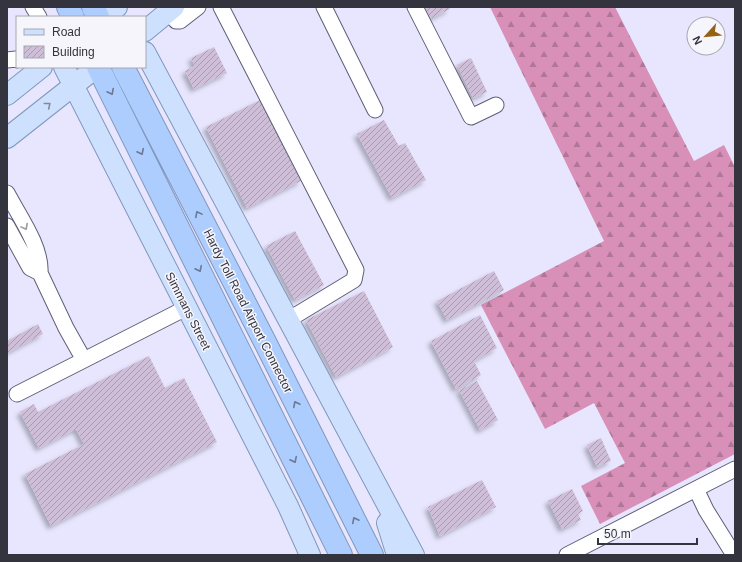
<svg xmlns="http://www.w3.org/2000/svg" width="742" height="562" viewBox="0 0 742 562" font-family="Helvetica,sans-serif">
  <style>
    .forest { fill: url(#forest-firs) }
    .building { fill: url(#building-hatch); filter: url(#shadow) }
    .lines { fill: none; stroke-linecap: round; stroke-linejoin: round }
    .minor-casing { stroke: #5f5e77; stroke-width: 17 }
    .major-casing { stroke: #8297bb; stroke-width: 22 }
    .highway-casing { stroke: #8297bb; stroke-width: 24 }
    .minor { stroke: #fff; stroke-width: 15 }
    .major { stroke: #cde1fe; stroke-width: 20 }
    .highway { stroke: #accdfe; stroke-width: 22 }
    .oneway { stroke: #6a7995 }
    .oneway2 { stroke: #808a9e }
    .oneway3 { stroke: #9a9a9f }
    .labels { text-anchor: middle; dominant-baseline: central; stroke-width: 3; stroke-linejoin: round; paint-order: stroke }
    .street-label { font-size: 12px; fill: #34343f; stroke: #f5f5fb }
  </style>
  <defs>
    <pattern id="forest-firs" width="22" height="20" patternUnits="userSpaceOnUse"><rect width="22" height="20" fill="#d88fb8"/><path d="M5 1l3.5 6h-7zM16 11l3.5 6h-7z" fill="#b07697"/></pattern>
    <pattern id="building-hatch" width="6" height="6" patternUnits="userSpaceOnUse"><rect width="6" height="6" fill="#cfbed7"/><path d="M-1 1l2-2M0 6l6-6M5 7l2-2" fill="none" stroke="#a99bb0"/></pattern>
    <filter id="shadow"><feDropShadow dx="-3.5" dy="3.5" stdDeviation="2" flood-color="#0004"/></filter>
  </defs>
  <rect width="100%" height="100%" fill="#e7e6fe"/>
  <path class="forest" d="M490 7H615L694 161 724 145 735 167V454L600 524 581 486 625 463 594 403 545 429 481 305 604 241Z"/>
  <path class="building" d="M422 7H449L450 9 428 20Z
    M214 47 227 73 194 89 185 71 195 66 191 58Z
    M471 58 487 92 473 98 457 65Z
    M260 100 301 181 247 208 206 127Z
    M384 120 399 146 405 143 426 180 392 198 357 134Z
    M295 231 324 285 295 300 266 246Z
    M494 271 504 290 447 320 437 301Z
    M364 291 393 347 336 377 306 320Z
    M480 315 497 348 474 361 481 375 456 389 431 341Z
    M38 324 43 334 7 353V341Z
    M149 356 165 388 184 378 217 442 51 526 25 474 84 444 76 429 39 448 20 412 34 404 38 412Z
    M477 381 498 420 480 430 459 390Z
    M601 438 611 461 597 467 587 445Z
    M482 480 496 507 440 536 428 507Z
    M572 489 583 511 578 514 581 520 562 529 548 501Z"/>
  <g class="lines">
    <defs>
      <path id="minor" d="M33 7 39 17
        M221 7 356 270 354 280 288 320
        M324 7 375 110
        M415 7 471 117 496 105
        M169 12 176 21H180L198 7
        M7 60 16 59 17 60
        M7 193C19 216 42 247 40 273L30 268 7 226
        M40 273 66 328 84 360 186 308
        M17 394 84 360
        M696 489 706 510 734 555
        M567 555 735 469"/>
      <path id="major" d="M105 17 117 7
        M145 31 174 7
        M145 52 414 555
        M64 67 288 506 310 555
        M7 95 42 67
        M7 138 97 67
        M387 523 397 555"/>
      <path id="highway" d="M68 7 73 17
        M93 7 98 17
        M98 67 341 555
        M123 67 264 340 372 555"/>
    </defs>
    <use href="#minor" class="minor-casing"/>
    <use href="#major" class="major-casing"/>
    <use href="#highway" class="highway-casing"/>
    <use href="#minor" class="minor"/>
    <use href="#major" class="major"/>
    <use href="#highway" class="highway"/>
  </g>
  <defs><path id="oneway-chevron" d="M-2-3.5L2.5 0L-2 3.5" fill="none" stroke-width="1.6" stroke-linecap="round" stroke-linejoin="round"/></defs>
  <g class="oneway">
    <use href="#oneway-chevron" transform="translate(111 92) rotate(63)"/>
    <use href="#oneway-chevron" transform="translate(141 152) rotate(64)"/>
    <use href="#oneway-chevron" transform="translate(198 214) rotate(-118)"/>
    <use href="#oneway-chevron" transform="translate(199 269) rotate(64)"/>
    <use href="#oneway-chevron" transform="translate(296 404) rotate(-117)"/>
    <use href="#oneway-chevron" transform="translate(294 460) rotate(64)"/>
    <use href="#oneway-chevron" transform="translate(355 520) rotate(-117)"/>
  </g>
  <use class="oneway2" href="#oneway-chevron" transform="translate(48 105) rotate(-39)"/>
  <use class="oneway3" href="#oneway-chevron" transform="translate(25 227) rotate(62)"/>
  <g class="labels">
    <g class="street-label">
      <text transform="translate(188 311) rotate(63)">Simmans Street</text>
      <text transform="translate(248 311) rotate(63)">Hardy Toll Road Airport Connector</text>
    </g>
  </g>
  <rect width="742" height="562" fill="none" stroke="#34343f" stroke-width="16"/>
  <rect x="16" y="16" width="130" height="52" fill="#f5f5fb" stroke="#a8a8b0"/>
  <rect x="24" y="29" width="20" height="6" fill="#cde1fe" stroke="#a8a8b0"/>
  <text x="52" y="36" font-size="12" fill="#34343f">Road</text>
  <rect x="24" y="46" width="20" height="12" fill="url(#building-hatch)" stroke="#a8a8b0"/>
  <text x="52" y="56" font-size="12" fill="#34343f">Building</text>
  <g transform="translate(706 36) rotate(243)"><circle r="19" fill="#f5f5fb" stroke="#a8a8b0"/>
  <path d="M0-3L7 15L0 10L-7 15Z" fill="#956215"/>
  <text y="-6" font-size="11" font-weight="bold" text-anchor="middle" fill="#34343f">N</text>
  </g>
  <path d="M598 538v6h99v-6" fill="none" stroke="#34343f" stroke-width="2"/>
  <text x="604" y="538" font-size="12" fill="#34343f" stroke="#f5f5fb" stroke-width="3" paint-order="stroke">50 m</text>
</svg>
